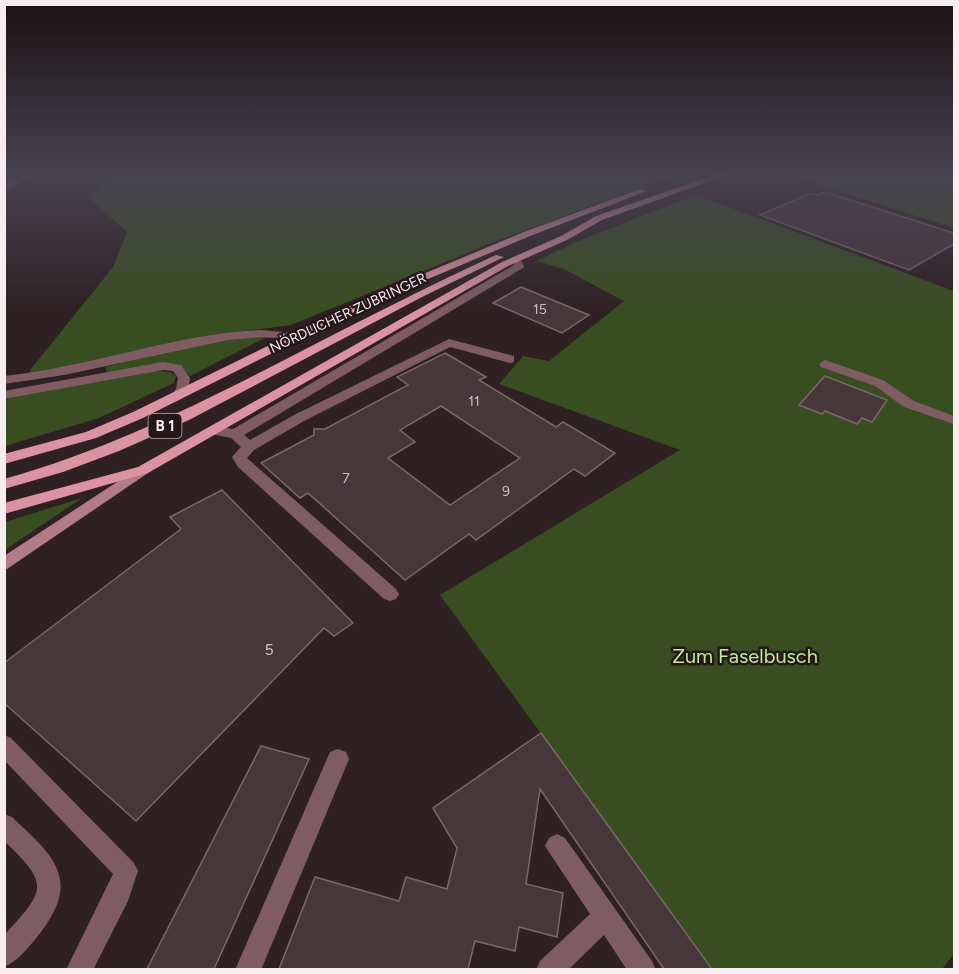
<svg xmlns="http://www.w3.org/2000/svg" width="959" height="974" viewBox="0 0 959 974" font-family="Figtree,sans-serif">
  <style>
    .green { fill: #384e20 }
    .building { fill: #47363a; stroke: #7a676a; stroke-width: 1.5; fill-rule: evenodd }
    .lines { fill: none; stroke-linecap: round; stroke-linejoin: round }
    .lane { fill: #7f5c64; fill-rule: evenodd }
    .secondary { fill: #b37b87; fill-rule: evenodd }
    .primary { fill: #db93a3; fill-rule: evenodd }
    .labels { text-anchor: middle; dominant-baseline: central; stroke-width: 5; stroke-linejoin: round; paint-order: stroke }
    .number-label { font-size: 14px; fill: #ccbfc2 }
    .far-street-label { font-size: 14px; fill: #f8edef; stroke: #25161a }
    .shield { fill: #25161a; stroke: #b9acaf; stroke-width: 1.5 }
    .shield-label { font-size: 15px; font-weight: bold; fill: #f8edef }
    .near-number-label { font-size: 16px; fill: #ccbfc2 }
    .near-park-label { font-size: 20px; fill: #bded8d; stroke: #25161a }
  </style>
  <rect width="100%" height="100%" fill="#2f2023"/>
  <path class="green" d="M116 174H678L494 242 291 325 238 332 30 374 31 369 113 267 127 232 87 196Z
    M786 174H954V228Z
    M696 195 954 291V954L942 969H713L440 595 680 450 499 384 523 356 549 361 624 301 564 269 536 261 578 241Z
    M271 335 190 376 180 366 107 373 105 367 213 341Z
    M152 370 170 372 176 376 174 383 99 418 5 446V399Z
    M82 498 5 550V522Z"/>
  <path class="building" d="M825 192 954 233V244L909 270 760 215 811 193 817 195Z
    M521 287 589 315 562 333 493 303Z
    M445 353 486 377 479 380 556 427 563 422 615 453 585 476 574 469 476 540 469 534 405 580 308 493 300 498 261 463 314 435V429H325L408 385 397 377ZM441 406 520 458 450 505 388 458 415 442 400 430Z
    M825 376 887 400 872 422 862 418 857 424 825 411 822 414 799 405Z
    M222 490 353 623 334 636 324 628 136 821 4 703V663L181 529 170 517Z
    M541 733 712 969H664L540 789 526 884 563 893 557 937 519 927 515 951 475 941 468 969H279L315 877 399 901 406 877 447 889 457 848 433 808Z
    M261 746 309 759 214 969H147Z"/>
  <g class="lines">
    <path class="lane" d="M24 174H34L4 191V185Z
      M544 174H600L578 178Z
      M513 257H519L524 266 523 268 244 435 250 440 294 415 445 341 449 339 514 356V362L510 363 450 347 304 421 254 450 247 458 396 589 399 594 396 599 390 601 384 599 238 467 232 457 241 447 231 438 207 433 205 430 212 426 233 429 514 265Z
      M261 330 295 333 301 336 295 339 261 337 228 340 64 375 4 384V376C91 367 174 334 261 330Z
      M825 360 883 380 914 401 954 416V424L904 407 875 386 821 367 819 364Z
      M163 362 181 365 190 378C189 388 186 399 175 402L169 398 176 389 178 378 173 371 163 370 4 399V391Z
      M4 735 11 738 134 863 138 871 128 901 93 970H66L113 874 4 760Z
      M338 749 346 752 349 759 261 970H235L330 752Z
      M4 814 12 817C52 855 82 878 41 932 31 944 19 961 4 967V935C46 890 50 884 4 841Z
      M557 834 565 838 652 961 656 970H627L604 935 568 970H536L540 961 590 914 545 846 549 838Z"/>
    <path class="secondary" d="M143 465 150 470 148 473 4 571V556Z"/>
    <path class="primary" d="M717 174H730L602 220 567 240 508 266 148 473 4 514V503L138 467 502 262 561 236 596 216Z
      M640 189 647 191 530 236 376 301 143 418 96 438 4 464V454L86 432 133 412 368 297 524 232Z
      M496 255 504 257 422 297 189 420 119 451 63 472 4 489V479C108 450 201 403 296 354 362 320 428 286 496 255Z"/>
  </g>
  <linearGradient id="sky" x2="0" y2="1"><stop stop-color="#1a1213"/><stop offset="0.56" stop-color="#474250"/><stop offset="1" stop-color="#474250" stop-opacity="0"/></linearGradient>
  <rect width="959" height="311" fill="url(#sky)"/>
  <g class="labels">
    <g class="number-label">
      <text x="540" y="309">15</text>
      <text x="474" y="401">11</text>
      <text x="346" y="478">7</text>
      <text x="506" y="491">9</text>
    </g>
    <g class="far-street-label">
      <text transform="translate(348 313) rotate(-25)">NÖRDLICHER ZUBRINGER</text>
    </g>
    <rect class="shield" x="148.5" y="414" width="33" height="24" rx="4.5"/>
    <g class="shield-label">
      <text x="165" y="426">B 1</text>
    </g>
    <g class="near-number-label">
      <text x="269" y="649">5</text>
    </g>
    <g class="near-park-label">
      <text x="745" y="656">Zum Faselbusch</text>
    </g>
  </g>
  <rect width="959" height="974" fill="none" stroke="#f8edef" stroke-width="12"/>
</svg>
